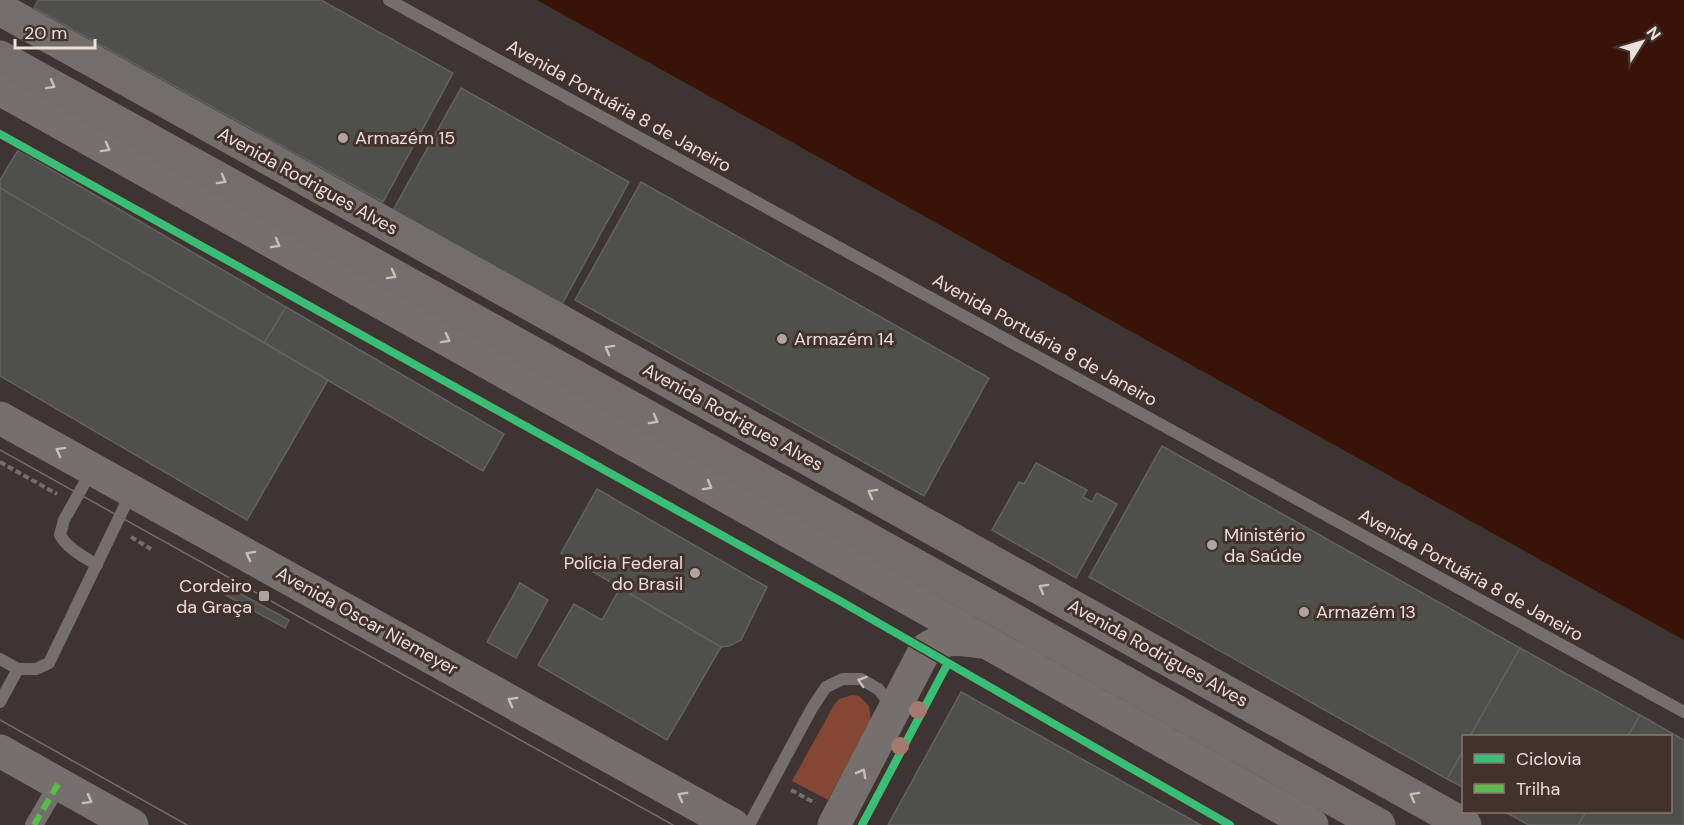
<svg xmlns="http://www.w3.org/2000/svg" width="1684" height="825" viewBox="0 0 1684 825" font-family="'DM Sans',sans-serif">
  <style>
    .green { fill: #844736 }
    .water { fill: #391208 }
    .building { fill: #4f4f4c; stroke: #626260; stroke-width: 1.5 }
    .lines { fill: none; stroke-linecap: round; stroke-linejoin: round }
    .path { stroke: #746e6c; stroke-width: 4; stroke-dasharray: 6 3; stroke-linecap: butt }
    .service { stroke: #746f6d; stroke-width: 12 }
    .pedestrian { stroke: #746f6d; stroke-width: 18 }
    .primary { stroke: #75706c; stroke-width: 33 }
    .trunk { stroke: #746e6a; stroke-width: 33 }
    .tram { stroke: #736d6c; stroke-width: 1.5 }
    .quiet { stroke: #5cbc4b; stroke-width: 6; stroke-dasharray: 12 6; stroke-linecap: butt }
    .cycleway-casing { stroke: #43312c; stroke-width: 11 }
    .cycleway { stroke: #3abd76; stroke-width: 8 }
    .tree { fill: #a5796d }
    .oneway { stroke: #c8beba }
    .oneway2 { stroke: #c8bebb }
    .poi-dot { fill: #afa4a1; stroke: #43312c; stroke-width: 2 }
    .labels { text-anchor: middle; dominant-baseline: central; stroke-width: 6; stroke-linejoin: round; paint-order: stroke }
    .street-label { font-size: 18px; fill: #ece0dd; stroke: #43312c }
    .poi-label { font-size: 18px; fill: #ece0dd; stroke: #43312c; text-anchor: start }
  </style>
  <rect width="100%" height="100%" fill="#3e3431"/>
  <path class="green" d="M852 695 859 696 869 706 871 720 828 800 792 781 834 705 839 699Z"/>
  <path class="water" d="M537 0H1684V640Z"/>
  <path class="building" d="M38 0H321L453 73 383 202 34 8Z
    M461 88 629 182 561 306 392 212Z
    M18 150 286 307 264 343 0 188V180Z
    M641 182 989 378 924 496 575 300Z
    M0 188 328 380 247 520 0 376Z
    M286 307 504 434 483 471 264 343Z
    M1162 446 1520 648 1470 736H1464V749L1447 779 1089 577Z
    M1036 463 1087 490 1083 497 1092 502 1097 493 1117 504 1076 578 992 530 1019 482 1024 484Z
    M597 489 767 587 741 640 729 646 721 647 561 553Z
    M520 583 548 600 516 658 487 642Z
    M226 586 289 620 285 628 222 593Z
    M620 588 721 647 667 740 538 665 574 604 602 620Z
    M1520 648 1640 715 1628 736H1470Z
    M961 692 1201 825H888Z
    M1640 715 1684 740V825H1578L1586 812H1670V736H1628Z
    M1464 749V788L1447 779Z
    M1505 812H1586L1578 825H1529Z"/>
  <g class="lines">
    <path class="path" d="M0 462 57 494
      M131 537 151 549
      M791 790 815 803"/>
    <path class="service" d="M389 0 1684 712
      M92 470 64 520 60 535C68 549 83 556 97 565
      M0 659 18 669
      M0 702 18 669H36L49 663 132 491
      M749 825 812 708 826 687 843 679H861L878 689 885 697 888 711"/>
    <path class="pedestrian" d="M34 825 58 784"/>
    <path class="primary" d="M0 89 1312 825
      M0 418 733 825
      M0 751 132 825
      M834 825 925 650C943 636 960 639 981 642"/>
    <path class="trunk" d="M0 9C488 282 977 552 1465 825
      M0 57 996 610 1379 825"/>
    <path class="tram" d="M0 450 673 825
      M0 720 187 825"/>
    <path class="quiet" d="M34 825 58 784"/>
    <defs>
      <path id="cycleway" d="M0 134 842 602 1230 825
        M862 825 948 663"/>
    </defs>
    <use href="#cycleway" class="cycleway-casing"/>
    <use href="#cycleway" class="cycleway"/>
  </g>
  <g class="tree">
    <circle cx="918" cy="710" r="9"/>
    <circle cx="900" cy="746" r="9"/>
  </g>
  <defs><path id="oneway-chevron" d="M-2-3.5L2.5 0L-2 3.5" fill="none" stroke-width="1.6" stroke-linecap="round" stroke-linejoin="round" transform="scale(1.5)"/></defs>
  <g class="oneway">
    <use href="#oneway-chevron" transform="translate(51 85) rotate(29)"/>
    <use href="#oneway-chevron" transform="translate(222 180) rotate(29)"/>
    <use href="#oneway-chevron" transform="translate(392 275) rotate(29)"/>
    <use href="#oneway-chevron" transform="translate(609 349) rotate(-151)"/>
    <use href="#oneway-chevron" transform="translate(654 420) rotate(29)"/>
    <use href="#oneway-chevron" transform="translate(872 493) rotate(-151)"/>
    <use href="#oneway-chevron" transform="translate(1043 588) rotate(-151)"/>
    <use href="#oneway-chevron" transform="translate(1414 796) rotate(-151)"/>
  </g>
  <g class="oneway2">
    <use href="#oneway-chevron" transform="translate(106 148) rotate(29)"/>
    <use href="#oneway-chevron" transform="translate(276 244) rotate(29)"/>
    <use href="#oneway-chevron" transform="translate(446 339) rotate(29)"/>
    <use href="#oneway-chevron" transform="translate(60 451) rotate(-151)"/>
    <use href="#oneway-chevron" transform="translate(708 486) rotate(29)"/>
    <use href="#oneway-chevron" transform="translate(250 555) rotate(-151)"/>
    <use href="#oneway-chevron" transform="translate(862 681) rotate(-162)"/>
    <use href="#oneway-chevron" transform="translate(512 701) rotate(-151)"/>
    <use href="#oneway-chevron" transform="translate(862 773) rotate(-62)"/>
    <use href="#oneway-chevron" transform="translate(682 796) rotate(-151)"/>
    <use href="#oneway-chevron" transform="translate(88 800) rotate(29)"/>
  </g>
  <g class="poi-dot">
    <circle cx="343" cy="138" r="6"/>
    <circle cx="782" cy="339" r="6"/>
    <circle cx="1212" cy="545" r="6"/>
    <circle cx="695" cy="573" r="6"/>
    <rect x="258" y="590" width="12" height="12" rx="3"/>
    <circle cx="1304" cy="612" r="6"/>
  </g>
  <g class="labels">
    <g class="street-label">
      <text transform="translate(619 106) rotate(29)">Avenida Portuária 8 de Janeiro</text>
      <text transform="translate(308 181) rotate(29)">Avenida Rodrigues Alves</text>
      <text transform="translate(1045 340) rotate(29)">Avenida Portuária 8 de Janeiro</text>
      <text transform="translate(733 417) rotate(29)">Avenida Rodrigues Alves</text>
      <text transform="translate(1471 575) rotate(29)">Avenida Portuária 8 de Janeiro</text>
      <text transform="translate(367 621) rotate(29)">Avenida Oscar Niemeyer</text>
      <text transform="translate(1158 653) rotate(29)">Avenida Rodrigues Alves</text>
    </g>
    <g class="poi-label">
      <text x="355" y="138">Armazém 15</text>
      <text x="794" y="339">Armazém 14</text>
      <text x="1224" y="535">Ministério<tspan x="1224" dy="21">da Saúde</tspan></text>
      <text x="683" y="563" text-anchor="end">Polícia Federal<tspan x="683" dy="21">do Brasil</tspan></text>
      <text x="252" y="586" text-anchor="end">Cordeiro<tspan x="252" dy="21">da Graça</tspan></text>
      <text x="1316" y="612">Armazém 13</text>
    </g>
  </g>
  <rect x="1462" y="735" width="210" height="78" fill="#43312c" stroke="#877773" stroke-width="1.5"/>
  <rect x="1474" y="754" width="30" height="9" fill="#3abd76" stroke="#877773" stroke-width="1.5"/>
  <text x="1516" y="765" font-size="18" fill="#ece0dd">Ciclovia</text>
  <rect x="1474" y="784" width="30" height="9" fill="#5cbc4b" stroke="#877773" stroke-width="1.5"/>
  <text x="1516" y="795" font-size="18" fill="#ece0dd">Trilha</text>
  <g transform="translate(1642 42) rotate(53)" stroke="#43312c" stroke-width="4.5" paint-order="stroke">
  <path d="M0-4.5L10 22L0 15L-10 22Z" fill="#ece0dd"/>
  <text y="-9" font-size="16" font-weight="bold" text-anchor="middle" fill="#ece0dd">N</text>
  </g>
  <path d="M15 39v9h80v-9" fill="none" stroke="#ece0dd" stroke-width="3"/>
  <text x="24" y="39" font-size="18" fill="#ece0dd" stroke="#43312c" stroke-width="4.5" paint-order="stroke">20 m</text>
</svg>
